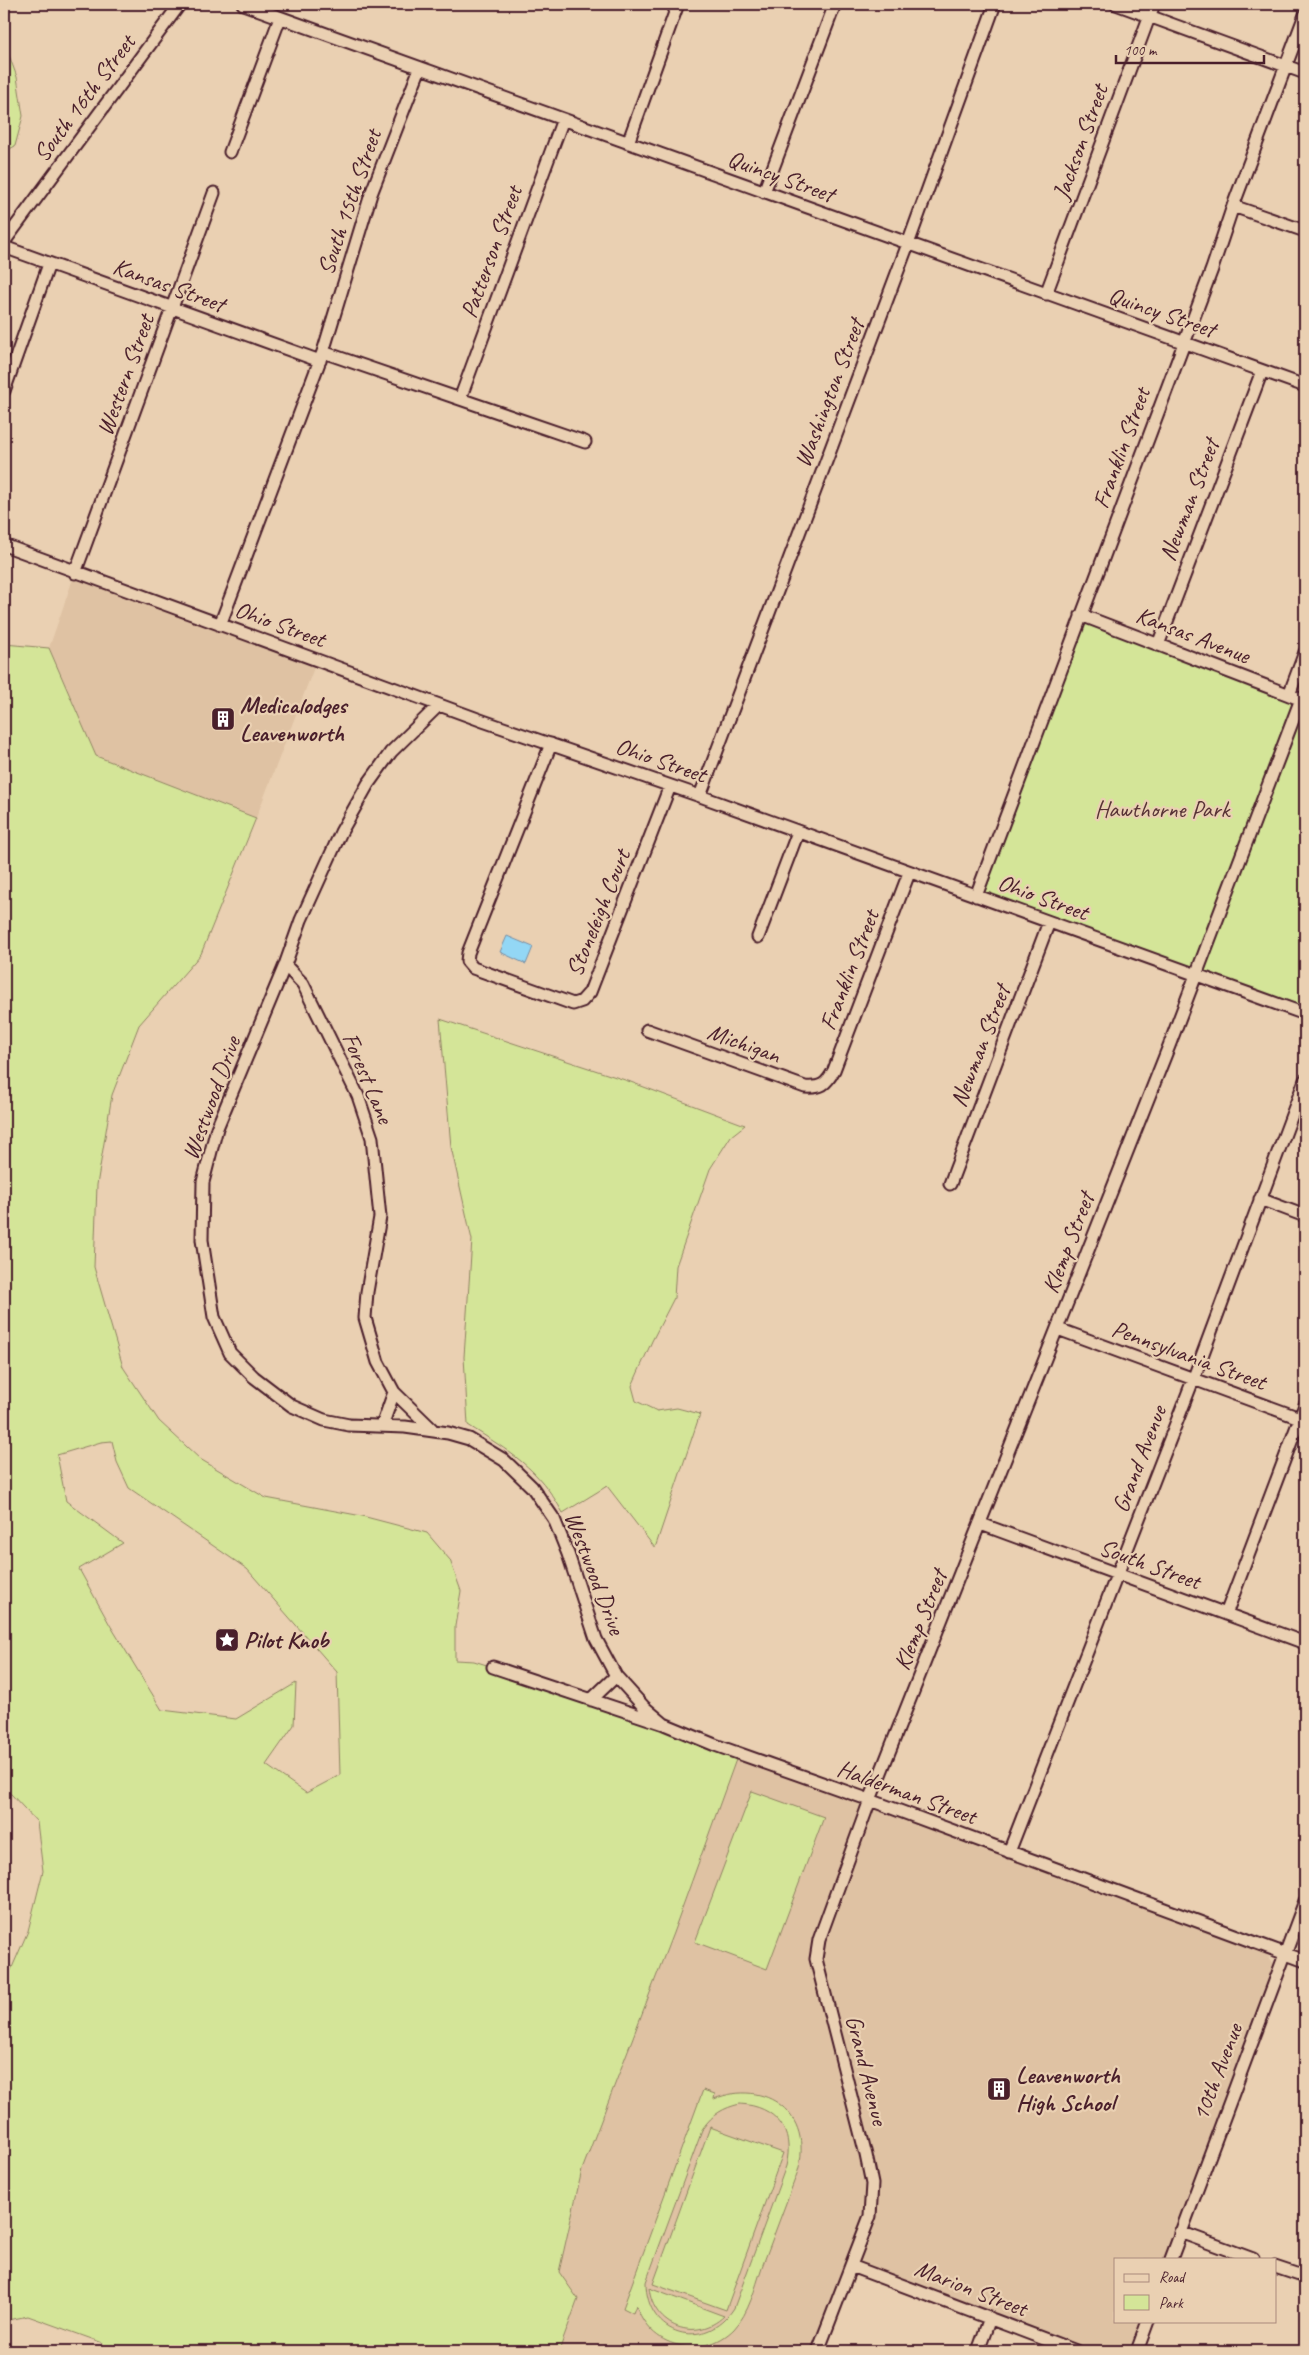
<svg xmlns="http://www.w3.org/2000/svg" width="1309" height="2355" viewBox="0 0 1309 2355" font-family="Caveat,sans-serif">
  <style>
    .built { fill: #dfc2a3 }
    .green { fill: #d4e598; stroke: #8f8262; fill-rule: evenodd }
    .water { fill: #93d7f5; stroke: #768da4 }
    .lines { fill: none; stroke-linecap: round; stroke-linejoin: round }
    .minor-casing { stroke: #4a1f2b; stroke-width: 15 }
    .minor { stroke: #ead0b2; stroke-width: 11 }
    .labels { text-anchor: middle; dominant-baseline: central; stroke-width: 4.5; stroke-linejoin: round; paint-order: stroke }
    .street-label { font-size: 24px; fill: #4a1f2b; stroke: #ead0b2 }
    .poi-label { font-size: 24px; font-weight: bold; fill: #4a1f2b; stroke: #ead0b2; text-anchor: start }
    .park-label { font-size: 24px; fill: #583336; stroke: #ead0b2 }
  </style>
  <rect width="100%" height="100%" fill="#ead0b2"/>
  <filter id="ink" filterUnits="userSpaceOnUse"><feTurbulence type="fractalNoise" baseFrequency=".02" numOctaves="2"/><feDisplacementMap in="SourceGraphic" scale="10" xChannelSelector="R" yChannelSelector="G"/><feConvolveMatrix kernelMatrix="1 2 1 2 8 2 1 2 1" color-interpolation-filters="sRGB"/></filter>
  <g filter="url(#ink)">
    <path class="built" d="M75 573 317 660 256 818 96 756 49 648Z
      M738 1754 1265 1952 1275 1965 1233 2075 1171 2259H1115V2321H1148L1137 2351H1076L851 2266 818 2351H559L578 2299 559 2272 582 2170 673 1933Z"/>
    <path class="green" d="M4 42 17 77 23 116 15 146 4 152Z
      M1081 615 1305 701V1014L976 896Z
      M4 644 49 648 96 756 256 818 201 954 139 1025 112 1095 97 1185 94 1267 123 1367 159 1421 200 1459 266 1498 362 1516 427 1533 450 1560 461 1591 455 1626V1660L474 1661 493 1667 738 1754 673 1933 582 2170 559 2272 578 2299 559 2351H279L276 2349 274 2351H111L103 2343 28 2316 4 2321V1986L28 1931 43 1871 37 1822 11 1794 4 1792V1110L10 1089 8 1075 4 1073ZM112 1441 117 1462 129 1488 247 1569 337 1672 340 1775 306 1793 266 1765 294 1725 296 1683 236 1719 162 1710 110 1625 79 1569 123 1543 66 1501 57 1455 101 1442Z
      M440 1019 628 1081 745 1125 731 1136 710 1169 676 1266 674 1298 652 1341 632 1386 636 1401 657 1411 677 1408 700 1414 655 1548 607 1486 563 1513C538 1467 510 1452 468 1425L464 1357 472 1240 451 1147Z
      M752 1791 824 1817 767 1969 695 1942Z
      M703 2090 715 2094 714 2099C766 2078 814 2114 798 2171 786 2203 774 2235 762 2267 755 2288 749 2313 734 2329 719 2344 698 2350 678 2345 657 2340 643 2325 636 2305L633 2313 623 2308ZM740 2104C776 2106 795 2131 786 2166L734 2308C705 2353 646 2336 646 2282L703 2128C713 2114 723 2108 740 2104Z
      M710 2127 783 2153 726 2310 653 2284Z
      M649 2288 724 2316C696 2343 653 2327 649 2288Z"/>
    <path class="water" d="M507 936 533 947 526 964 500 952Z"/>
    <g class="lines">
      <defs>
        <path id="minor" d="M243 4 1305 386
          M1116 4 1305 73
          M628 143 678 4
          M230 152 280 18
          M764 192 835 4
          M1233 206 1305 231
          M4 242 180 4
          M4 247 320 361
          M1046 294 1154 4
          M323 352 585 442
          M4 391 49 264
          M460 399 563 119
          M4 545 483 721 700 796 1305 1014
          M75 573 214 193
          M1081 615 1305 701
          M220 625 323 352 371 194 420 68
          M1158 645 1262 371
          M1289 695 1305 652
          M439 705 391 752 368 784 341 832 301 920 285 965 217 1128 203 1182 202 1240 214 1317 230 1353 254 1377 292 1406 324 1420 349 1425 405 1427 448 1433 469 1439 504 1460 532 1487 554 1519 568 1554 596 1639 616 1676 644 1707 664 1724
          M551 744 468 953 467 961 473 968 573 1004 582 1001 590 992 670 786
          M700 796 908 244 995 4
          M976 896 1212 269 1233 206 1305 15
          M758 937 798 832
          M285 965 303 984 358 1096 372 1138 380 1217 367 1292 365 1318 378 1362 394 1392 432 1429
          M647 1030 805 1087C821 1088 826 1085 834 1070L909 873
          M950 1184 1049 922
          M1260 1199 1305 1216
          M1058 1329 1305 1420
          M382 1426 394 1392
          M981 1524 1305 1643
          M1226 1614 1305 1405
          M493 1667 664 1724 715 1745 870 1800 1305 1961
          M591 1700 616 1676
          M1009 1852 1193 1380 1305 1080
          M1180 2232 1253 2259
          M1171 2259 1305 1901
          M851 2266 1076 2351
          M1275 2267 1305 2277
          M818 2351 870 2216 872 2184 866 2155 816 1959 819 1940 870 1800 1169 1046 1301 699
          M978 2351 990 2318
          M1137 2351 1148 2321"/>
      </defs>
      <use href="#minor" class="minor-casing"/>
      <use href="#minor" class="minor"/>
    </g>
  </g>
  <defs>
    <symbol id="building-square" viewBox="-11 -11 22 22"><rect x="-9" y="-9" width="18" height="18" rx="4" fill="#4a1f2b" stroke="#ead0b2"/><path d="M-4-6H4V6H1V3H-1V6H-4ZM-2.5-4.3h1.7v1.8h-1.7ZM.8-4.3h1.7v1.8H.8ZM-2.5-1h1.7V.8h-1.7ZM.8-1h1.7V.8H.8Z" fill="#fff"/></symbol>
    <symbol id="sight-square" viewBox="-11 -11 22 22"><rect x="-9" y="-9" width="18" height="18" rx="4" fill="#4a1f2b" stroke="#ead0b2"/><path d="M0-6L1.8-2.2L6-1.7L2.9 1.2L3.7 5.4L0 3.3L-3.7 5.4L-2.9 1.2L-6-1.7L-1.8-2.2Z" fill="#fff"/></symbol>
  </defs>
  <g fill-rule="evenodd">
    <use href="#building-square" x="209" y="705" width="28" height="28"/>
    <use href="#sight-square" x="213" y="1626" width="28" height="28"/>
    <use href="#building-square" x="985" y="2075" width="28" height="28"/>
  </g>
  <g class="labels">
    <g class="street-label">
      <text transform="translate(84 98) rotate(-53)">South 16th Street</text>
      <text transform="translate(1080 142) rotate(-70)">Jackson Street</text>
      <text transform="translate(781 176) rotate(20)">Quincy Street</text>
      <text transform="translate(349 202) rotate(-71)">South 15th Street</text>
      <text transform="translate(491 252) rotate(-70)">Patterson Street</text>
      <text transform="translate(169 285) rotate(20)">Kansas Street</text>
      <text transform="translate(1162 312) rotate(19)">Quincy Street</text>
      <text transform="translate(125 375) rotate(-70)">Western Street</text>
      <text transform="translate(829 393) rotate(-69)">Washington Street</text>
      <text transform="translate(1121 448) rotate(-70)">Franklin Street</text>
      <text transform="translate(1189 500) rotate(-69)">Newman Street</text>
      <text transform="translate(280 624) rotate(20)">Ohio Street</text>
      <text transform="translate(1193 635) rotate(21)">Kansas Avenue</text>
      <text transform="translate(661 760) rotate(19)">Ohio Street</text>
      <text transform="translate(1043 897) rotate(20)">Ohio Street</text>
      <text transform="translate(598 913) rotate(-68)">Stoneleigh Court</text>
      <text transform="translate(849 970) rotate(-69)">Franklin Street</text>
      <text transform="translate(744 1043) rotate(20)">Michigan</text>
      <text transform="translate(980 1046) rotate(-69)">Newman Street</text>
      <text transform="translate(368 1078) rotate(67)">Forest Lane</text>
      <text transform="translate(211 1098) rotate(-70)">Westwood Drive</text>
      <text transform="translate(1068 1243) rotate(-69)">Klemp Street</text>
      <text transform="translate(1189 1355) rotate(20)">Pennsylvania Street</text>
      <text transform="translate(1139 1459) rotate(-69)">Grand Avenue</text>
      <text transform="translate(1150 1564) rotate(20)">South Street</text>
      <text transform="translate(595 1573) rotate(69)">Westwood Drive</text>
      <text transform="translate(920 1620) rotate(-68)">Klemp Street</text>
      <text transform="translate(907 1792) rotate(20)">Halderman Street</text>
      <text transform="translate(867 2070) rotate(76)">Grand Avenue</text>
      <text transform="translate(1217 2072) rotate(-69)">10th Avenue</text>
      <text transform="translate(971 2288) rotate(21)">Marion Street</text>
    </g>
    <g class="poi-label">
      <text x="240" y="705">Medicalodges<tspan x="240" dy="28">Leavenworth</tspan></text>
      <text x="244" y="1640">Pilot Knob</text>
      <text x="1016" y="2075">Leavenworth<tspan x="1016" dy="28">High School</tspan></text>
    </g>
    <g class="park-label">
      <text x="1162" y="809">Hawthorne Park</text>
    </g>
  </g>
  <rect width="1309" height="2355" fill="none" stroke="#ead0b2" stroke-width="20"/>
  <rect x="10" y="10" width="1289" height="2335" fill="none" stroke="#4a1f2b" stroke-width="2" filter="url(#ink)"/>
  <rect x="1114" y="2258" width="162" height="65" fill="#ead0b2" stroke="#aa897c"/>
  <rect x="1124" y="2274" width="25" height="8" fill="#ead0b2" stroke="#aa897c"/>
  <text x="1159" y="2282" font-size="15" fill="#4a1f2b">Road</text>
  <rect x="1124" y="2295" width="25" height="15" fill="#d4e598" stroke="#aa897c"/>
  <text x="1159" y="2308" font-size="15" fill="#4a1f2b">Park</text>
  <path d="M1116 55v8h148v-8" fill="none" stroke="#4a1f2b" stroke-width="2.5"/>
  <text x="1124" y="55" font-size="15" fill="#4a1f2b" stroke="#ead0b2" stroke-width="4" paint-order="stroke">100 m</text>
</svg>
